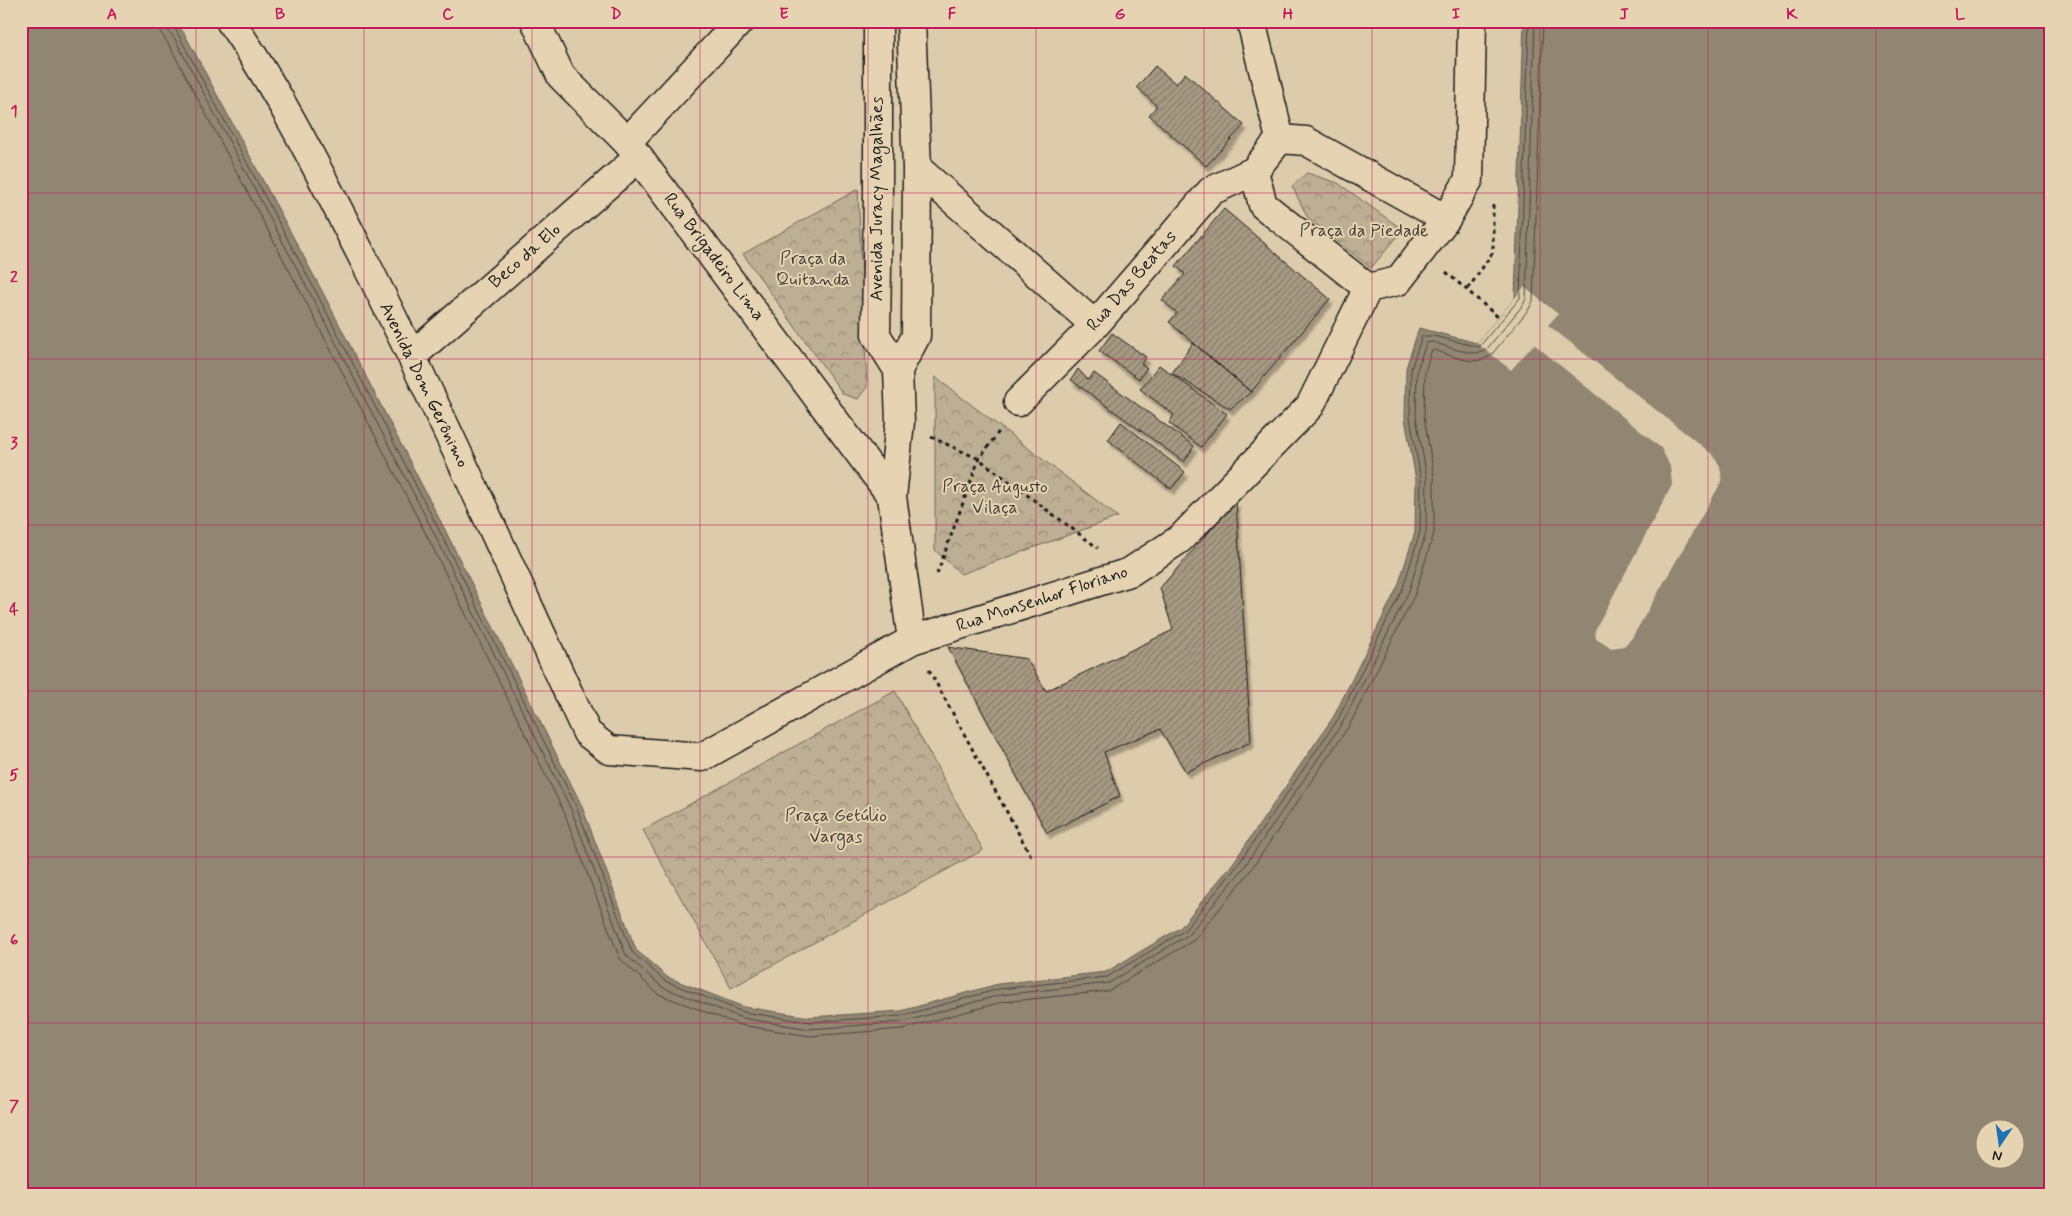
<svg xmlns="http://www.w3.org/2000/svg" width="2072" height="1216" viewBox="0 0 2072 1216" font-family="Mynerve,sans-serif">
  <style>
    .park { fill: url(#park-crowns); stroke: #6c6658 }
    .water { fill: #918672; stroke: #625c50; fill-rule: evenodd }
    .pier { fill: #ddccab }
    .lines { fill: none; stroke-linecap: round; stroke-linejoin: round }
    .shore { stroke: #4b463e; stroke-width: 1 }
    .building { fill: url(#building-hatch); stroke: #1c1c1c; filter: url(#shadow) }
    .pedestrian-casing { stroke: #1c1c1c; stroke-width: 31 }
    .minor-casing { stroke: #1c1c1c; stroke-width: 31 }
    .path { stroke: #1c1c1c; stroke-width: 3; stroke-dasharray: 4 4; stroke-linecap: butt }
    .pedestrian { stroke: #e5d3b1; stroke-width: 28 }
    .minor { stroke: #e5d3b1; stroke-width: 28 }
    .grid { fill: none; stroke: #c2185b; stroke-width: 1; stroke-opacity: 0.55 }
    .labels { text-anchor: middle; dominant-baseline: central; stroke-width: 4; stroke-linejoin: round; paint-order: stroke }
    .street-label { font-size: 18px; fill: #1c1c1c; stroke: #e5d3b1 }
    .park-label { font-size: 18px; fill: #44413a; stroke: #e5d3b1 }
    .neatline { fill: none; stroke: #c2185b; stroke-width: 2 }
    .grid-label { font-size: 16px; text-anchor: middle; font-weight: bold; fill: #c2185b }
  </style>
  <defs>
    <pattern id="park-crowns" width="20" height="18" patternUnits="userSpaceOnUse" patternTransform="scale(1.25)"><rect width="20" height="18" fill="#bdaf94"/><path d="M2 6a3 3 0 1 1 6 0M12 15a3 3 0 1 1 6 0" fill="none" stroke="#998e78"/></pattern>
    <pattern id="building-hatch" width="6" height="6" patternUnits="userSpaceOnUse" patternTransform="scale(1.25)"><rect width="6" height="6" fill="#a79a83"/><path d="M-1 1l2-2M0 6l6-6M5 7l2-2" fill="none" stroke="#877d6a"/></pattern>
    <filter id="shadow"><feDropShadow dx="3" dy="5.5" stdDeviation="1" flood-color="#0004"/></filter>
  </defs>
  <rect width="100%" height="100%" fill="#ddccab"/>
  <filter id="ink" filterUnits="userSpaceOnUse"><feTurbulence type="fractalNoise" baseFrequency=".02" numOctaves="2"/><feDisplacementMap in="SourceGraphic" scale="10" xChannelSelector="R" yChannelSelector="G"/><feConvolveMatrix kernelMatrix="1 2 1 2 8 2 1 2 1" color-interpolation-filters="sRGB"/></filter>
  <g filter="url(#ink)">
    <path class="park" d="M1307 173 1338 183 1403 230 1371 268 1308 218 1292 186Z
      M858 189 867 387 858 399 843 394 743 254Z
      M935 377 1118 517 961 574 935 550Z
      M895 691 983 850 731 988 643 830Z"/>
    <path class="water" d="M21 21H175L184 33 322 291 444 528 581 804 636 950 667 977 744 1007 810 1017 901 1011 998 984 1106 972 1180 928 1233 863 1334 716 1398 586 1415 532 1416 480 1405 418 1406 368 1419 328 1477 343 1515 298 1524 21H2051V1195H21ZM1984 1128H2014V1158H1984Z"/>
    <path class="pier" d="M1524 287 1558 314 1548 325 1712 454 1720 466 1722 481 1632 638 1624 646 1611 648 1596 639 1595 630 1672 485 1670 466 1661 448 1534 344 1511 370 1477 343Z"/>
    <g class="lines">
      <path class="shore" d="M158 21 159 30 168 43 305 300 427 536 564 812 620 959 658 994 740 1025 810 1036 902 1029 1002 1002 1108 991 1194 940 1248 874 1349 726 1415 594 1434 533V477L1424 416 1425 372 1431 352 1434 350C1451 355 1477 369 1492 354L1529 309 1533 301 1543 21
        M165 21 167 29 175 39 312 297 434 533 571 809 626 955 662 987 742 1018 810 1029 903 1022 1000 995 1109 983 1188 935 1242 870 1343 722 1409 591 1426 533 1427 478 1416 417 1417 370 1426 343 1433 342C1446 346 1475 358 1486 350L1523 305 1526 299 1535 21
        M171 21 317 294 439 530 576 806 632 952 665 981 743 1012 810 1022 901 1016 999 989 1107 977 1184 931 1237 866 1338 719 1403 588 1420 532 1421 479 1410 417 1411 369 1422 336H1434L1479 347 1520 298 1529 21"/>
    </g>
    <path class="building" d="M1155 66 1176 84 1185 73 1244 125 1206 166 1149 115 1157 106 1137 87Z
      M1224 209 1330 299 1251 392 1169 322 1177 313 1162 300 1185 274 1176 266Z
      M1112 333 1146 357 1141 364 1147 368 1139 379 1099 351Z
      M1193 343 1251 392 1230 409 1172 373Z
      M1159 365 1227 414 1201 447 1169 423 1174 415 1140 389Z
      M1078 369 1088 380 1094 373 1194 446 1184 462 1071 380Z
      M1121 422 1185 472 1171 489 1108 440Z
      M1236 501 1251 742 1186 772 1160 729 1104 752 1120 796 1047 833 948 647 1027 659 1046 691 1173 630 1160 588Z"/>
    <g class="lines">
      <defs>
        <path id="pedestrian" d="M627 142 740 21
          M412 356 639 157"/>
        <path id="minor" d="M230 21C282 95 322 178 363 258 442 414 513 574 587 733L609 750 702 757 912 640 1130 572 1180 539 1310 406 1368 288
          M535 21 561 76 627 142 892 497
          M878 21V190L876 335 898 370
          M911 21 917 168 916 336 898 370 900 422 892 497 912 640
          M1251 21 1280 139
          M917 168 1095 325
          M1446 219 1306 141 1280 139 1254 171 1263 205 1368 288 1398 281 1446 219 1469 179 1472 21
          M1018 402 1095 325 1211 191 1254 171"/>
      </defs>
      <use href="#pedestrian" class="pedestrian-casing"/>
      <use href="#minor" class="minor-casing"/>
      <path class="path" d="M1446 272 1498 317
        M1468 289 1493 252V205
        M931 437 979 459 1098 548
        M937 574 979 459 1000 430
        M929 670 1031 856"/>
      <use href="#pedestrian" class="pedestrian"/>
      <use href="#minor" class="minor"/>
    </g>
  </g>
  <path class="grid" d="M196 21V1195M364 21V1195M532 21V1195M700 21V1195M868 21V1195M1036 21V1195M1204 21V1195M1372 21V1195M1540 21V1195M1708 21V1195M1876 21V1195M21 193H2051M21 359H2051M21 525H2051M21 691H2051M21 857H2051M21 1023H2051"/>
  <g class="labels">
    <g class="street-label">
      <text transform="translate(877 199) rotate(-90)">Avenida Juracy Magalhães</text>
      <text transform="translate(525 256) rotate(-41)">Beco da Elo</text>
      <text transform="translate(714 257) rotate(53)">Rua Brigadeiro Lima</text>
      <text transform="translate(1132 281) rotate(-49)">Rua Das Beatas</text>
      <text transform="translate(424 385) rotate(64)">Avenida Dom Gerônimo</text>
      <text transform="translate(1042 599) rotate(-18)">Rua Monsenhor Floriano</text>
    </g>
    <g class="park-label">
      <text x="1364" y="231">Praça da Piedade</text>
      <text x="813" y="259">Praça da<tspan x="813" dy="21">Quitanda</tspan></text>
      <text x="995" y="487">Praça Augusto<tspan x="995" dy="21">Vilaça</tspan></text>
      <text x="836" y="816">Praça Getúlio<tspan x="836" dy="21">Vargas</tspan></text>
    </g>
  </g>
  <rect width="2072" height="1216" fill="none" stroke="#e5d3b1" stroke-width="55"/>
  <g transform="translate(2000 1144) rotate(193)"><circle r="24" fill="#e5d3b1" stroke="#958a75"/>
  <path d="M0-4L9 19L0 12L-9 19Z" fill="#1f6fb2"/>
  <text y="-8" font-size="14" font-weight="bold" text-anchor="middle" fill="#1c1c1c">N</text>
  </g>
  <rect x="28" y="28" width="2016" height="1160" class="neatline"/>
  <g class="grid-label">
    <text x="112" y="19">A</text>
    <text x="280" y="19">B</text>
    <text x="448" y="19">C</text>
    <text x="616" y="19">D</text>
    <text x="784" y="19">E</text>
    <text x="952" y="19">F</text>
    <text x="1120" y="19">G</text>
    <text x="1288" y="19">H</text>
    <text x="1456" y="19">I</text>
    <text x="1624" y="19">J</text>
    <text x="1792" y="19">K</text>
    <text x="1960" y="19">L</text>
    <text x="14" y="116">1</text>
    <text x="14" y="282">2</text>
    <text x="14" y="448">3</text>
    <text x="14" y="614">4</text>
    <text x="14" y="780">5</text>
    <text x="14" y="945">6</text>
    <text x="14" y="1111">7</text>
  </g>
</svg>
